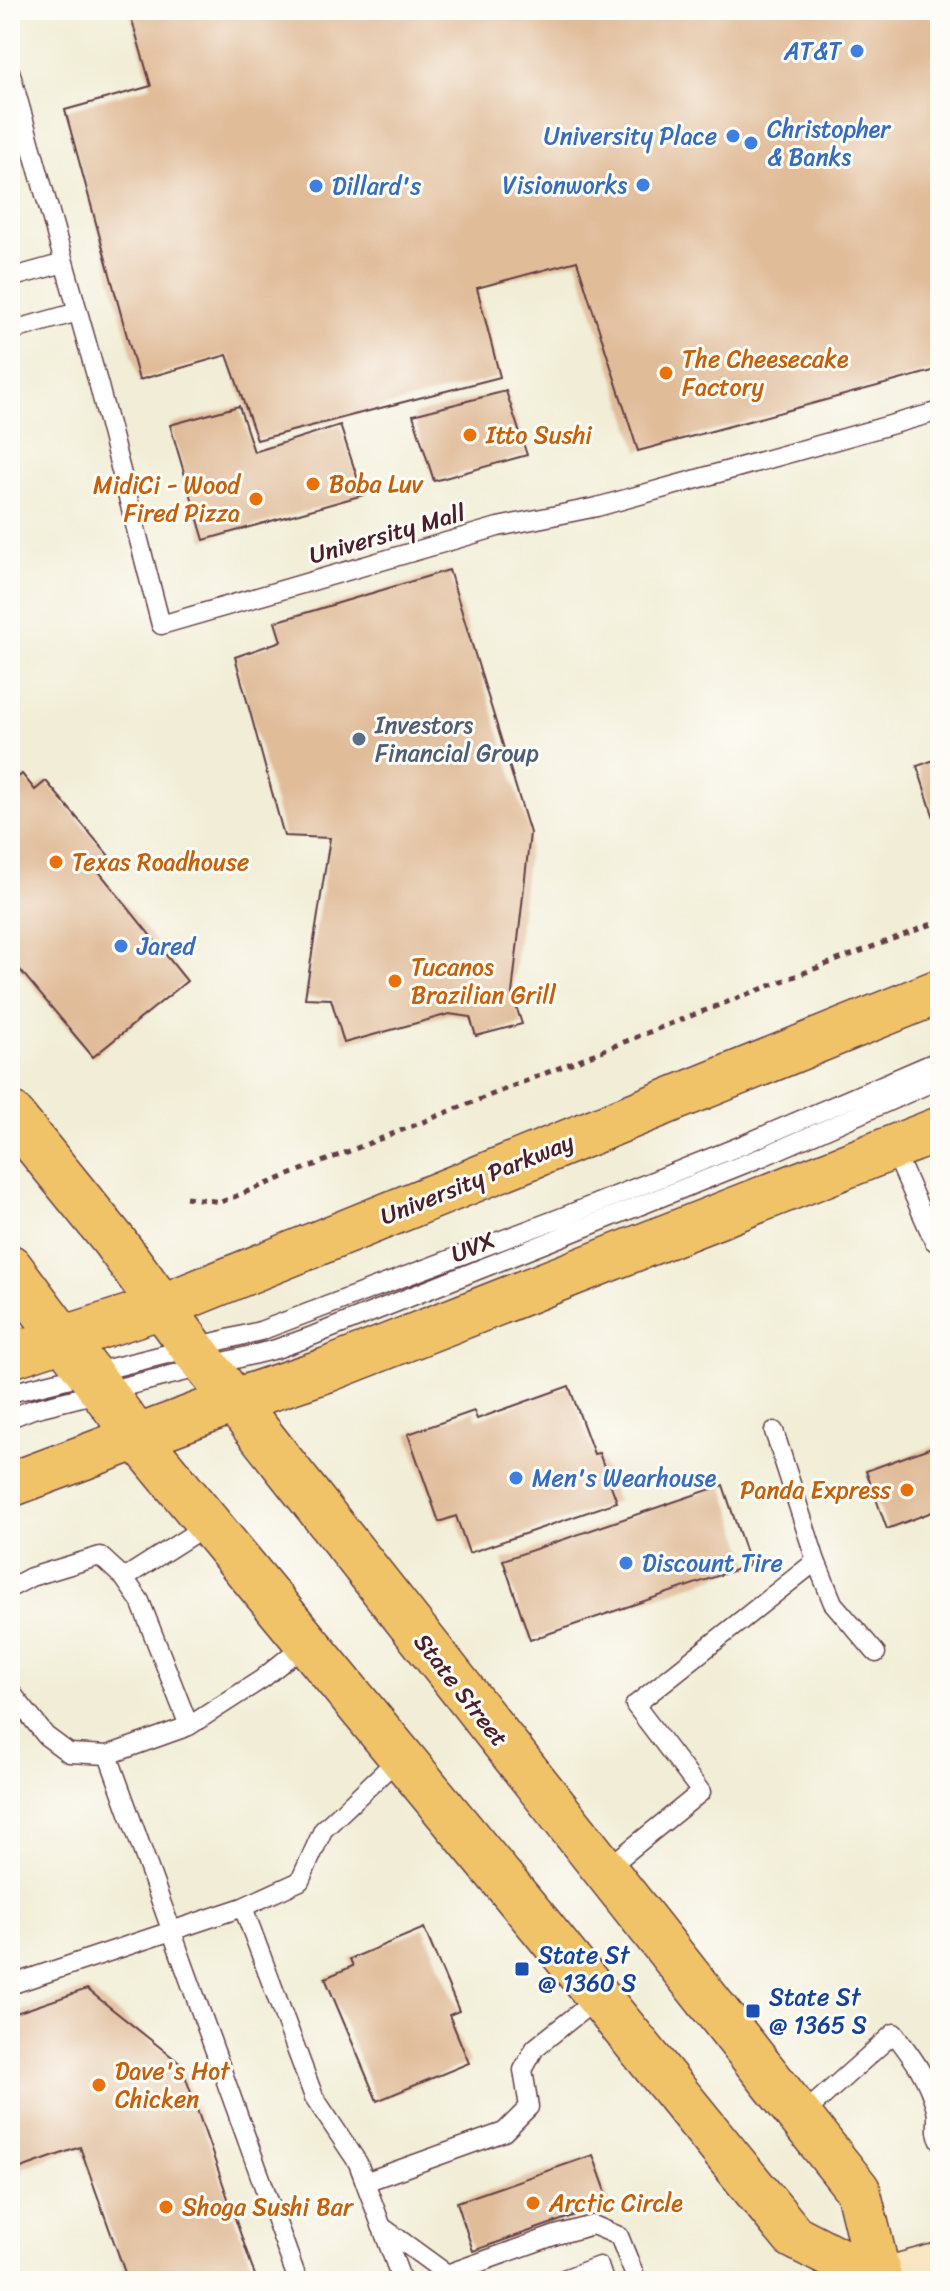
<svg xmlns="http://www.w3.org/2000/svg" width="950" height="2291" viewBox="0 0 950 2291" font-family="Sriracha,sans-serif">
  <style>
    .building { fill: #e0bc99 }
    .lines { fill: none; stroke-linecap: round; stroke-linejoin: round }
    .lane-casing { stroke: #633e45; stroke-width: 21 }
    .secondary-casing { stroke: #633e45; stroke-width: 47 }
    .primary-casing { stroke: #633e45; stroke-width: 47 }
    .path { stroke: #633e45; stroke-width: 5; stroke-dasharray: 6 6; stroke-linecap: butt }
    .lane { stroke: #fff; stroke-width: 18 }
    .secondary { stroke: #f9e7c3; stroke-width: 44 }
    .primary { stroke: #f1c369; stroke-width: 44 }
    .shop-dot { fill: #3f7fe0; stroke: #fdfcf7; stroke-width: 3 }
    .food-dot { fill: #e8710a; stroke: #fdfcf7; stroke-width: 3 }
    .service-dot { fill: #5c6f8a; stroke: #fdfcf7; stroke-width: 3 }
    .transit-dot { fill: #1a4fb4; stroke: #fdfcf7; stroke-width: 3 }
    .labels { text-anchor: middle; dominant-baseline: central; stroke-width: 6; stroke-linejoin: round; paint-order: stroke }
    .shop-label { font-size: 24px; fill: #366cbe; stroke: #fdfcf7; text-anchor: start }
    .food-label { font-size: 24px; fill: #c56008; stroke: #fdfcf7; text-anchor: start }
    .street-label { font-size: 24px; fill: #4a1f2b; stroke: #fdfcf7 }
    .service-label { font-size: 24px; fill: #4e5e75; stroke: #fdfcf7; text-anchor: start }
    .transit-label { font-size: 24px; fill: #164399; stroke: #fdfcf7; text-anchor: start }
  </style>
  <rect width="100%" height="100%" fill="#fdfcf7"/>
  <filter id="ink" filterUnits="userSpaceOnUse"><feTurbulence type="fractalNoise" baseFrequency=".0125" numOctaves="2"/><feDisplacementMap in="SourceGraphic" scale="16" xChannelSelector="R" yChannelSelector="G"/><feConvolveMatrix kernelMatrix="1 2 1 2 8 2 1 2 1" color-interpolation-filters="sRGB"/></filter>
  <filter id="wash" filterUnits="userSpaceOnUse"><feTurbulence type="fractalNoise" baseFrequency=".006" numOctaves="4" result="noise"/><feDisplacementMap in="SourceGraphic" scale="32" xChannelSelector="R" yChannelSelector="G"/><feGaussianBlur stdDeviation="1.8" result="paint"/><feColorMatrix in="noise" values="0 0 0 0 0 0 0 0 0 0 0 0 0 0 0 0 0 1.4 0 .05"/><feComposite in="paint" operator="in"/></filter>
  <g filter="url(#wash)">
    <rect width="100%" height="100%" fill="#f1edd6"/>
    <g id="blocks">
      <path class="building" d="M129 10H940V369L638 451 577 261 477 288 500 377 257 440 227 355 139 380 65 110 151 86Z
        M506 391 527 455 434 481 413 415Z
        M239 406 254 452 340 425 363 495 204 540 170 425Z
        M449 570 530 833 512 994 522 1024 476 1036 470 1017 449 1014 344 1043 331 999 305 998 330 838 284 836 235 657 281 641 275 622Z
        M940 758V833H939L917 766Z
        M22 774 35 790 46 781 110 857 96 868 187 981 93 1057 10 958V784Z
        M569 1386 594 1454 599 1453 617 1502 469 1553 456 1516 439 1522 408 1434 474 1411 477 1419Z
        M940 1444V1509L887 1529 866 1471Z
        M723 1485 750 1565 530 1640 503 1560Z
        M424 1928 459 2011 449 2015 469 2063 377 2101 325 1978 353 1966 350 1959Z
        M87 1989 181 2064 257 2281H128L80 2147 10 2172V2015Z
        M593 2155 610 2203 473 2251 457 2202Z"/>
    </g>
  </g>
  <g filter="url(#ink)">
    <use href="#blocks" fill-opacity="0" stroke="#633e45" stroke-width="2"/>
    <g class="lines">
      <defs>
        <path id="lane" d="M10 71 99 386 161 625 498 527 597 507 940 411
          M10 278 64 263
          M10 331 78 312
          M893 1148 934 1241 940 1244
          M10 1393 260 1331 560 1218 740 1146 940 1060
          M10 1418 33 1409 276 1349 307 1338 762 1157 940 1079
          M774 1431 816 1561 833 1603 876 1653
          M124 1578 140 1601 189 1726 262 1679 306 1643
          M10 1588 31 1577 100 1556 124 1578 209 1524
          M10 1691 46 1736 69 1753 108 1755
          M189 1726 108 1755 298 2281
          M605 1870 701 1792 635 1705 816 1561
          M243 1907 314 2097 358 2163 365 2182 504 2132 529 2107 523 2070 535 2048 599 1997
          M10 1985 243 1907 300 1881 323 1830 401 1756
          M801 2116 894 2033C913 2058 929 2079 936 2110 939 2121 934 2131 940 2141
          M365 2182 402 2281
          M381 2226 447 2274 556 2235 593 2225 619 2236 637 2281
          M10 2268 15 2281
          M558 2281 599 2266 604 2281"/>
        <path id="secondary" d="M880 2281 940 2265"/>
        <path id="primary" d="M10 1113 114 1241 191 1346 286 1467 858 2190 880 2281
          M10 1267 137 1437 540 1925 793 2236 880 2281
          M10 1356 163 1306 940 991
          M10 1485 234 1401 327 1370 940 1129"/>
      </defs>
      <use href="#lane" class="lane-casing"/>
      <use href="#secondary" class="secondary-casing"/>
      <use href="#primary" class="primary-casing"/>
      <path class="path" d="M186 1197 221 1202 667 1025 940 921"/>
      <use href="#lane" class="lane"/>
      <use href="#secondary" class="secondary"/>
      <use href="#primary" class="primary"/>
    </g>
  </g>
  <g class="shop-dot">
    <circle cx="857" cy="51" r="8"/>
    <circle cx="733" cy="136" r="8"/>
    <circle cx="751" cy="143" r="8"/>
    <circle cx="643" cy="185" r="8"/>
    <circle cx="316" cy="186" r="8"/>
    <circle cx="121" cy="946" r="8"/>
    <circle cx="516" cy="1478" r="8"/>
    <circle cx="626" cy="1563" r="8"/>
  </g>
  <g class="food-dot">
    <circle cx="666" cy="373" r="8"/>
    <circle cx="470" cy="435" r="8"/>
    <circle cx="313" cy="484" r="8"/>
    <circle cx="256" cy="499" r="8"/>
    <circle cx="56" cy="862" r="8"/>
    <circle cx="395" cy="981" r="8"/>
    <circle cx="907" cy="1490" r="8"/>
    <circle cx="99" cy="2085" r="8"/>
    <circle cx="533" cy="2203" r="8"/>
    <circle cx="166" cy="2207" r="8"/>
  </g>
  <circle class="service-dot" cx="359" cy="739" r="8"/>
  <g class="transit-dot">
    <rect x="514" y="1961" width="16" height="16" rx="4"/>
    <rect x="745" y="2003" width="16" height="16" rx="4"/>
  </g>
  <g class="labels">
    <g class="shop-label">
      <text x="841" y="51" text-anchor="end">AT&amp;T</text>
      <text x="767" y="129">Christopher<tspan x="767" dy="28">&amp; Banks</tspan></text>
      <text x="717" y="136" text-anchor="end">University Place</text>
      <text x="627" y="185" text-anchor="end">Visionworks</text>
      <text x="332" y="186">Dillard's</text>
      <text x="137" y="946">Jared</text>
      <text x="532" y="1478">Men's Wearhouse</text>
      <text x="642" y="1563">Discount Tire</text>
    </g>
    <g class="food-label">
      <text x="682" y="359">The Cheesecake<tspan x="682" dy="28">Factory</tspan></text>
      <text x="486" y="435">Itto Sushi</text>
      <text x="329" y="484">Boba Luv</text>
      <text x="240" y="485" text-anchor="end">MidiCi - Wood<tspan x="240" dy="28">Fired Pizza</tspan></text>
      <text x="72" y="862">Texas Roadhouse</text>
      <text x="411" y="967">Tucanos<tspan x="411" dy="28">Brazilian Grill</tspan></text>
      <text x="891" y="1490" text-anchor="end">Panda Express</text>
      <text x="115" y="2071">Dave's Hot<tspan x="115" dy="28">Chicken</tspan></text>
      <text x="549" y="2203">Arctic Circle</text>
      <text x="182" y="2207">Shoga Sushi Bar</text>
    </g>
    <g class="street-label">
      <text transform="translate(387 534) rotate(-16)">University Mall</text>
      <text transform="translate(477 1179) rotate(-22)">University Parkway</text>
      <text transform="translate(473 1247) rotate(-22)">UVX</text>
      <text transform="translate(461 1690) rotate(52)">State Street</text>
    </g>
    <g class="service-label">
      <text x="375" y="725">Investors<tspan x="375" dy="28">Financial Group</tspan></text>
    </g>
    <g class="transit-label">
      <text x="538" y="1955">State St<tspan x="538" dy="28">@ 1360 S</tspan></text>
      <text x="769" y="1997">State St<tspan x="769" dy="28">@ 1365 S</tspan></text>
    </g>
  </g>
  <rect width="950" height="2291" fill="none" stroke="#fdfcf7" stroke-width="40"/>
</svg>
